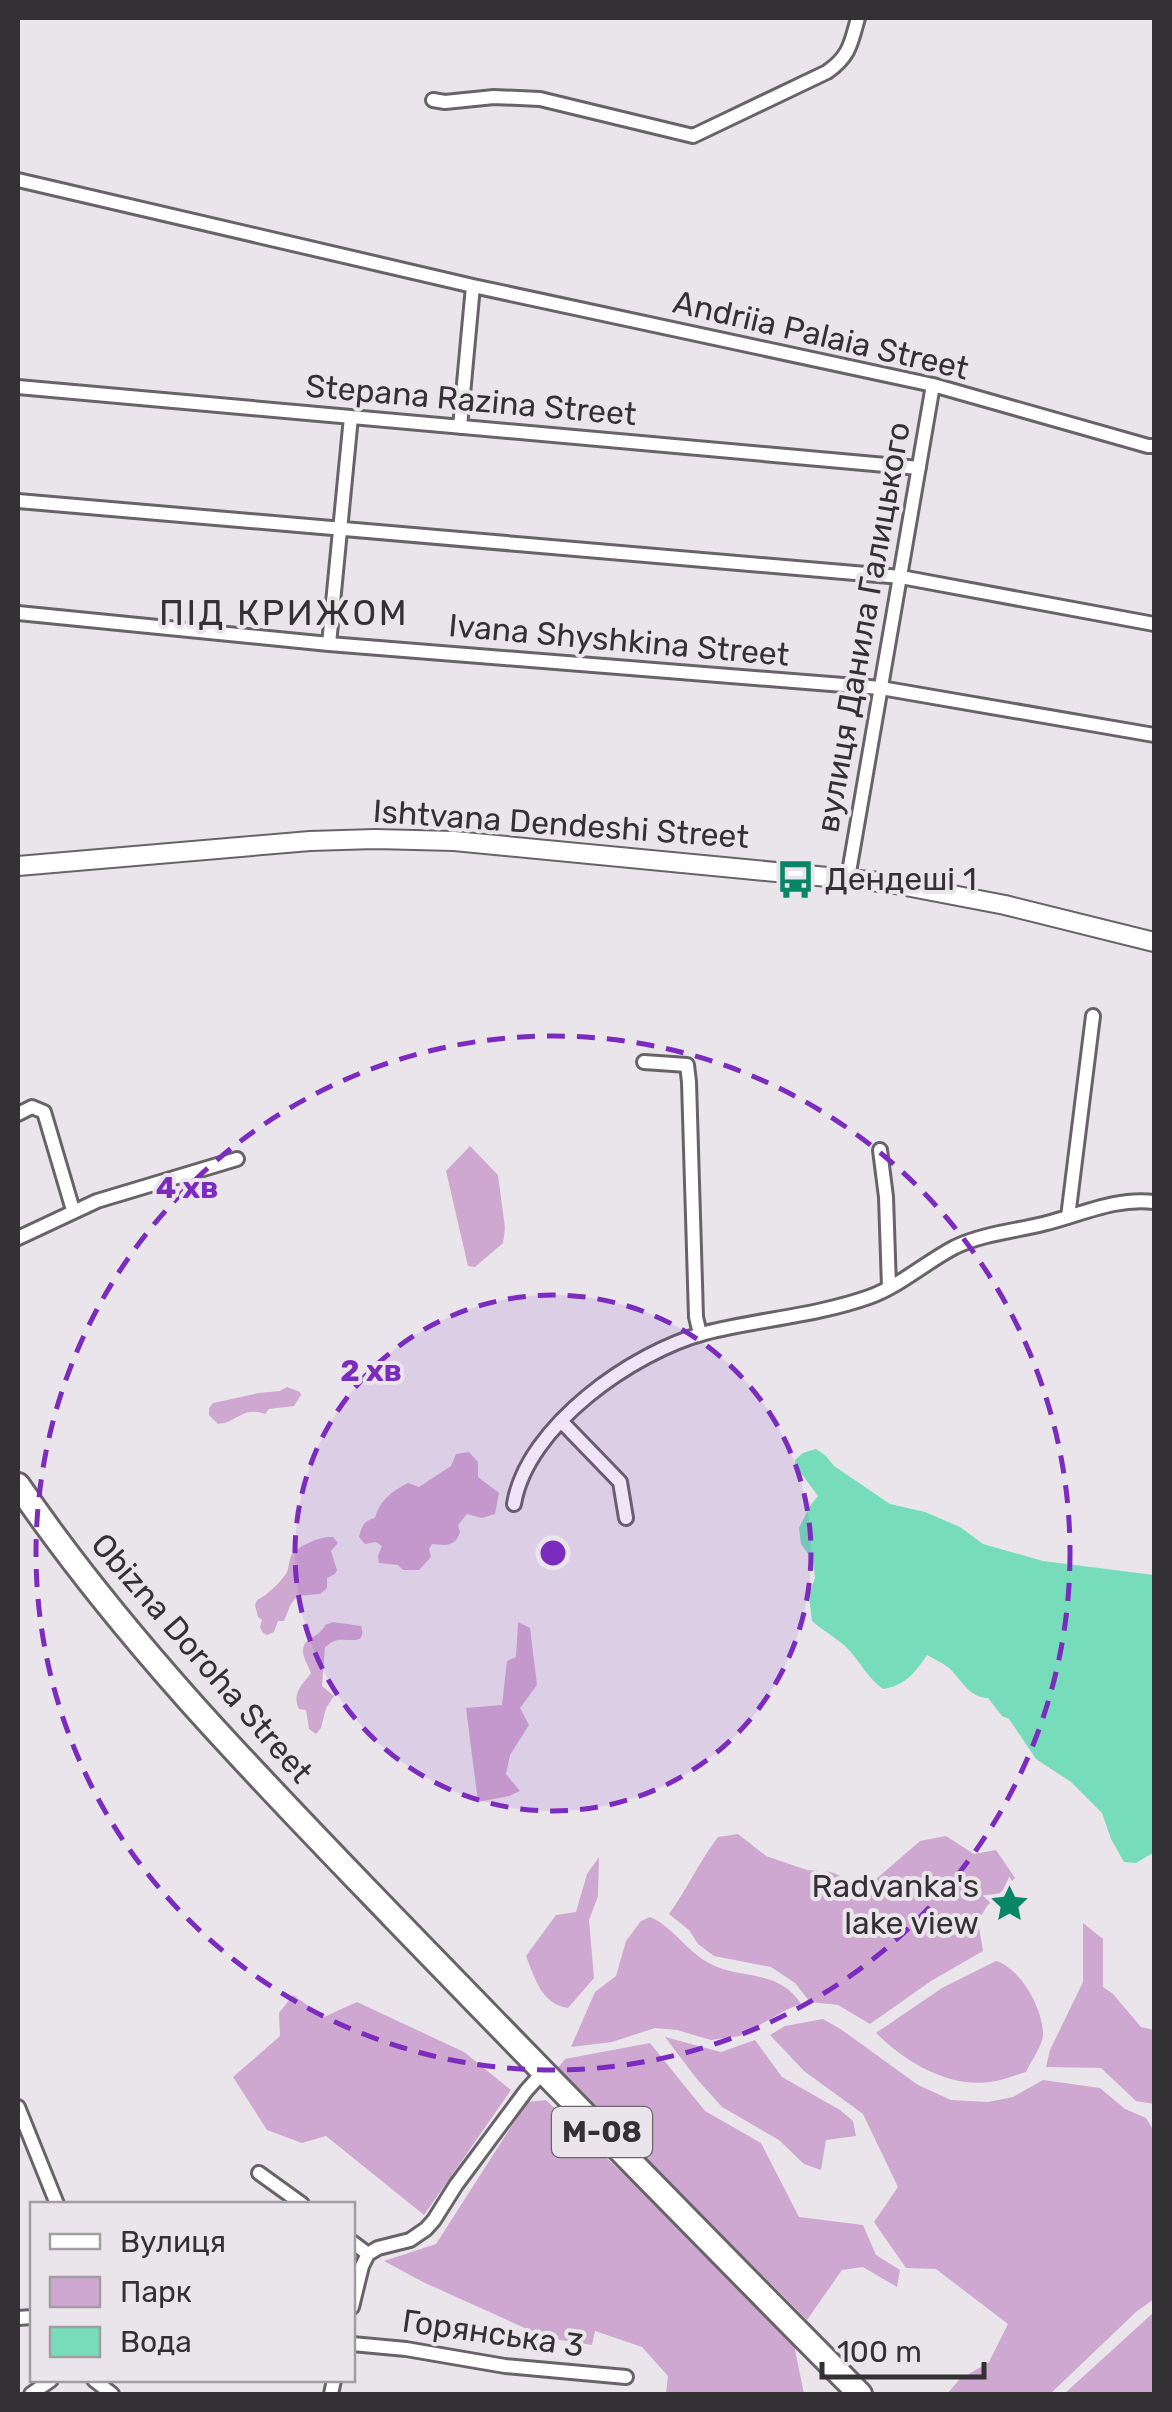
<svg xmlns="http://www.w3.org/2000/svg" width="1172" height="2412" viewBox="0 0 1172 2412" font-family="Rubik,sans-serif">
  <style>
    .green { fill: #cea8d0 }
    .water { fill: #77dcba }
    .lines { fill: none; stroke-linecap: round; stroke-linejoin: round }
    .street-casing { stroke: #686368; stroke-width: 18 }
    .secondary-casing { stroke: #686368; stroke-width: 22 }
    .highway-casing { stroke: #686368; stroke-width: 28 }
    .street { stroke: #fff; stroke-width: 12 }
    .secondary { stroke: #fff; stroke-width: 18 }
    .highway { stroke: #fff; stroke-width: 22 }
    .ring { fill: none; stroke: #7b2cbf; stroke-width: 5; stroke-dasharray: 18 12 }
    .labels { text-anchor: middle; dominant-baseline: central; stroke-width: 8; stroke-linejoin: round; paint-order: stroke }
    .shield { fill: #eae5ea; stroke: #6a676a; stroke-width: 2.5 }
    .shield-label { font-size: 30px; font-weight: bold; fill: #333133 }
    .street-label { font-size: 32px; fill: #333133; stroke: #eae5ea }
    .poi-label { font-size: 32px; fill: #333133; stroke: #eae5ea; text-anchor: start }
    .neighbourhood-label { font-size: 35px; letter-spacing: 2.5px; fill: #343034; stroke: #eae5ea }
    .centre { fill: #7b2cbf; stroke: #eae5ea; stroke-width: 5 }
    .ring-label { font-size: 30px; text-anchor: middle; font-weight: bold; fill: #7b2cbf; stroke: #eae5ea; stroke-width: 8; stroke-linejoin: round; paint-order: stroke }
  </style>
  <rect width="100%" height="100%" fill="#eae5ea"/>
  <path class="green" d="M470 1146 498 1175 505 1228 503 1243 475 1267 468 1266 446 1171Z
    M287 1387 300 1392 301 1395 294 1406 269 1409 265 1414C242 1406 237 1423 218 1424L209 1415V1408L213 1403 259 1393 280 1391Z
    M469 1452 478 1462V1477L499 1493 495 1514 482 1518 467 1514 458 1525 460 1532C455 1548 445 1545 432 1544L429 1549 431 1557 419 1570H403L398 1565 379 1563 378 1556 382 1546 376 1542 365 1544 359 1537C361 1528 364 1520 375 1518 379 1501 392 1491 408 1483L419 1487 451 1466 456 1454Z
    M328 1537H333L338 1543 331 1551 337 1570 335 1574 327 1578V1588L320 1594 297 1596 290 1606 284 1621H278L274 1632 267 1635 263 1633 260 1627 262 1620 258 1617 255 1605 257 1600C265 1597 282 1581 287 1572 288 1570 290 1557 291 1556 297 1546 318 1538 328 1537Z
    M333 1622 361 1626C367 1646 350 1638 338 1640 332 1641 330 1644 325 1647L322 1686 334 1696 326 1708 321 1728 316 1734 309 1729 306 1710 299 1709C291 1693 303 1684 311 1673 308 1664 298 1652 306 1642 310 1638 316 1636 320 1632 331 1621 318 1628 333 1622Z
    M518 1622 530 1628 537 1685 520 1708 529 1725 510 1755 506 1774 520 1791 509 1796 478 1802 466 1708 502 1705 507 1661 516 1657Z
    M738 1834 766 1856 807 1870 831 1872 867 1887 920 1841 946 1836 974 1854 996 1850 1015 1878 987 1906 978 1921 983 1951 931 1981 870 2024 838 2005 810 2002 795 1983 771 1967 714 1956 698 1944 689 1930 669 1914C687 1889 699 1862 718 1837Z
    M599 1857 598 1896 589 1920 594 1978 568 2008C541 2004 535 1978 526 1956L556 1915 576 1912 587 1874Z
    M650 1917C673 1927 686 1950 707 1962 738 1981 778 1967 801 2004L788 2009 740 2036 711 2040 677 2030 655 2028 612 2042 571 2047 595 1992 616 1976 626 1941 641 1921Z
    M1083 1923 1103 1939V1987L1113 1994 1141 2027 1154 2030V2104L1136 2101 1101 2068 1046 2067 1050 2050 1083 1982Z
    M996 1961C1020 1968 1043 2008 1043 2034 1043 2045 1031 2061 1026 2072 1016 2075 1006 2079 996 2081 952 2090 906 2063 876 2033L942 1988Z
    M293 1995 324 2017 357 2002 464 2052 511 2090 424 2215 326 2136 302 2143 267 2130 233 2077 280 2036 279 2013Z
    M823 2019 842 2030 918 2085 951 2100 988 2102 1013 2097 1043 2080 1100 2088 1125 2109 1146 2118 1154 2131V2299L1136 2312 1050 2394H947L959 2380 989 2362 1008 2324 936 2269 906 2268 874 2222 898 2187 863 2114 804 2071 770 2035 785 2026Z
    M665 2037 721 2052 755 2040 782 2077 840 2110 853 2121 856 2136 826 2140 821 2170 804 2164 779 2140 722 2107 696 2078Z
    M650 2043 705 2111 761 2143 799 2217 863 2225 876 2255 900 2270 897 2287 863 2267 842 2270 807 2320 557 2069 565 2059Z
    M546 2100 636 2186 794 2345 804 2394H666L668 2376 642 2347 595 2331 592 2345 547 2338 423 2282 384 2261 436 2244 527 2102Z
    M1154 2312V2394H1064Z"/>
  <path class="water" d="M816 1449 826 1456 834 1466 890 1504 925 1512 960 1527 983 1544 1043 1561 1154 1575V1854H1151L1136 1863 1124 1862 1111 1839 1102 1813 1071 1782 1036 1759 1009 1719 1002 1716 988 1698C968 1697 962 1680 949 1668 943 1663 934 1659 927 1655 915 1673 906 1685 883 1689 868 1679 859 1659 845 1646 835 1637 822 1630 812 1621L809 1596 815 1578 813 1561 801 1544 799 1528 810 1506 818 1496 795 1465V1460L803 1453Z"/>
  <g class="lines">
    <defs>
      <path id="street" d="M433 100 445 102 494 97 540 99 693 136 827 72C850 56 851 43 858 18
        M18 180 473 286 933 385 1148 446H1154
        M18 387 919 468
        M460 427 473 286
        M18 501 901 577 1154 624
        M18 613 329 644 881 688 1154 735
        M329 644 351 417
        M848 878 933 385
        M644 1062 687 1065 689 1082 696 1317 700 1334
        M18 1114 32 1107 44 1112 73 1210
        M880 1150 886 1197 889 1287
        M1068 1217 1093 1016
        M18 1238 97 1201 237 1159
        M561 1421 620 1482 626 1518
        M514 1504C527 1426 633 1352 705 1333 760 1319 815 1316 869 1297 900 1286 926 1262 955 1247 982 1234 1014 1231 1043 1224 1080 1215 1116 1197 1154 1202
        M18 2107 57 2204
        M259 2173 302 2204
        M352 2242 368 2254
        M352 2307 362 2266 368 2254 378 2248 410 2240 426 2229 434 2220 456 2185 526 2091 543 2072
        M18 2318 32 2317
        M352 2344 406 2349 505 2366 626 2377
        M94 2380 112 2394
        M31 2394 51 2380
        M331 2394 334 2380"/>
      <path id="secondary" d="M18 866 310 841 375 839 454 841 890 883 1005 905 1154 942"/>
      <path id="highway" d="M18 1485C126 1643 262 1781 394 1918 549 2078 704 2237 860 2394"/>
    </defs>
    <use href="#street" class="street-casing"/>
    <use href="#secondary" class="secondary-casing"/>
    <use href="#highway" class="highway-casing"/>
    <use href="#street" class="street"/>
    <use href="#secondary" class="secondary"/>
    <use href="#highway" class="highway"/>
  </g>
  <circle cx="553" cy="1553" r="258" fill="#7b2cbf" fill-opacity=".12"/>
  <g class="ring">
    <circle cx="553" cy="1553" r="258"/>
    <circle cx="553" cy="1553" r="517"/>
  </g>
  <defs>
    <symbol id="bus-bare" viewBox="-9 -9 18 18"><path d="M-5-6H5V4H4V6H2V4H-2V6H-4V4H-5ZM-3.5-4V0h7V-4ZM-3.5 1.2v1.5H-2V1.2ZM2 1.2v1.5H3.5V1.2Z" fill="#088667" stroke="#eae5ea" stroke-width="2.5" paint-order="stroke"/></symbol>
    <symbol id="sight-bare" viewBox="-9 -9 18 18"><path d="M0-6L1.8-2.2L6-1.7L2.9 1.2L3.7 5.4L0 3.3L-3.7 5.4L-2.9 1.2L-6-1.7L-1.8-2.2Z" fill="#088667" stroke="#eae5ea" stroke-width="2.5" paint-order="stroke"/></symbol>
  </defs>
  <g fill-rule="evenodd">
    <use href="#bus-bare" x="768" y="852" width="55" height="55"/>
    <use href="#sight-bare" x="982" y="1876" width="55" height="55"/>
  </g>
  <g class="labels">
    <rect class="shield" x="552" y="2107" width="100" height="50" rx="8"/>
    <g class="shield-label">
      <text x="602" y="2132">М-08</text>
    </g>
    <g class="street-label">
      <text transform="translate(821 335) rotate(13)">Andriia Palaia Street</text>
      <text transform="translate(471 400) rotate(5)">Stepana Razina Street</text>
      <text transform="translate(863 627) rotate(-80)">вулиця Данила Галицького</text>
      <text transform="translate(619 640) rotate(5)">Ivana Shyshkina Street</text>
      <text transform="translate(561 824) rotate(4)">Ishtvana Dendeshi Street</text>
      <text transform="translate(202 1658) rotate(49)">Obizna Doroha Street</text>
      <text transform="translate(493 2333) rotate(8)">Горянська 3</text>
    </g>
    <g class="poi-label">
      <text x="825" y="879">Дендеші 1</text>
      <text x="979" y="1886" text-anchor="end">Radvanka's<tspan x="979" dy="37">lake view</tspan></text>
    </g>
    <g class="neighbourhood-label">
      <text x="284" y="613">ПІД КРИЖОМ</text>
    </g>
  </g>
  <circle cx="553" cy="1553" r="15" class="centre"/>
  <g class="ring-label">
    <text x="187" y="1198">4 хв</text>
    <text x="371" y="1381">2 хв</text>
  </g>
  <rect width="1172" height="2412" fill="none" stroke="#333133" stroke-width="40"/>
  <rect x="30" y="2202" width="325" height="180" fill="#eae5ea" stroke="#a19da1" stroke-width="2.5"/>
  <rect x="50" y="2234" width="50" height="15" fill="#ffffff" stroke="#a19da1" stroke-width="2.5"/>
  <text x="120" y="2252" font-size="30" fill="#333133">Вулиця</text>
  <rect x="50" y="2277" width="50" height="30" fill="#cea8d0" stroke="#a19da1" stroke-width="2.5"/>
  <text x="120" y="2302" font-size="30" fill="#333133">Парк</text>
  <rect x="50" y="2327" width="50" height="30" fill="#77dcba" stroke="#a19da1" stroke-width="2.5"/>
  <text x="120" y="2352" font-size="30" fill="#333133">Вода</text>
  <path d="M822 2362v15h162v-15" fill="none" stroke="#333133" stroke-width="5"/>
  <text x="837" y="2362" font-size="30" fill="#333133" stroke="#eae5ea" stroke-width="8" paint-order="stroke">100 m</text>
</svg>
